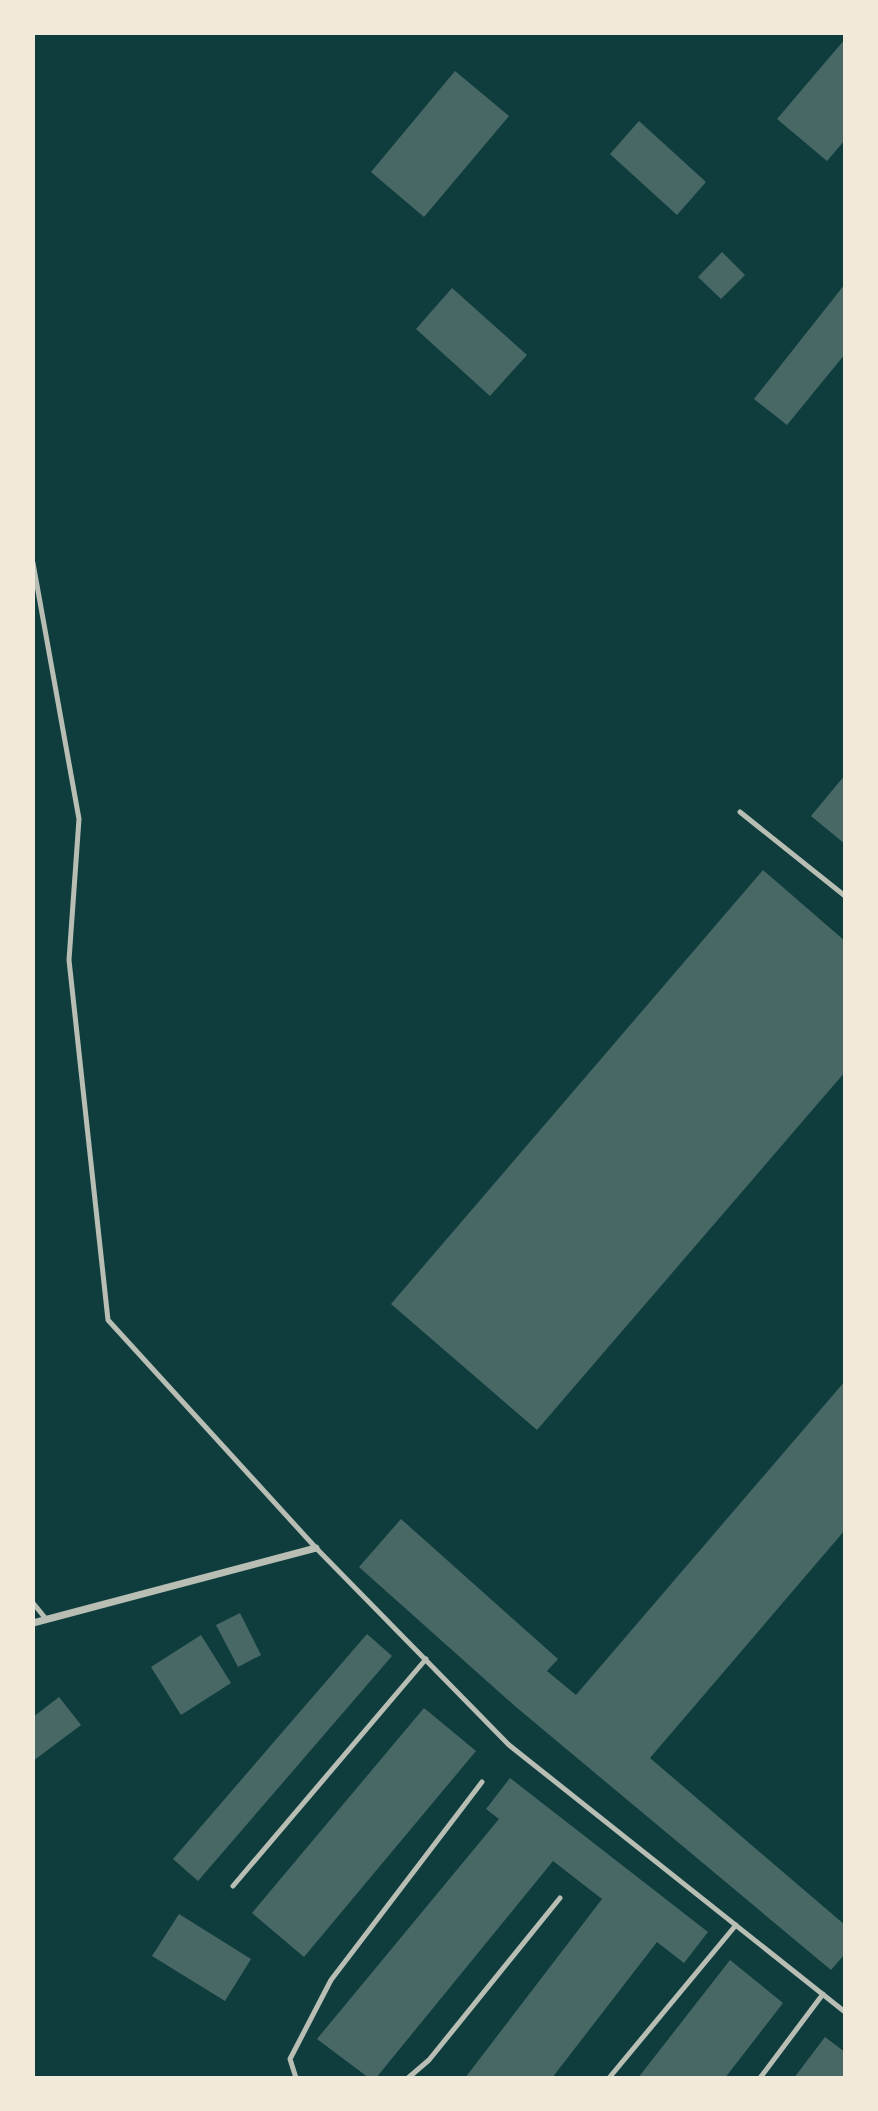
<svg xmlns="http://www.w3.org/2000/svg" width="878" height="2111" viewBox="0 0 878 2111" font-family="Literata,serif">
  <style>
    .building { fill: #486865 }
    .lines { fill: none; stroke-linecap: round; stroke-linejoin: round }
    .service { stroke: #b8beb3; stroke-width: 5 }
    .minor { stroke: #b8beb3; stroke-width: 7 }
  </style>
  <rect width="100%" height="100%" fill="#0f3d3e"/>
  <path class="building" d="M845 39V140L827 161 777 119Z
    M455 71 509 116 424 217 371 172Z
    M639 121 706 182 677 215 610 154Z
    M722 252 745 275 721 299 698 277Z
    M845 284V354L787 425 754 399Z
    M452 288 527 355 490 396 416 329Z
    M845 775V844L811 816Z
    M763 870 845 941V1072L537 1430 391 1304Z
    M845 1381V1530L650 1758 845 1925V1954L831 1970 516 1707 359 1567 401 1519 558 1659 547 1671 576 1695Z
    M240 1613 261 1655 238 1667 216 1625Z
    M367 1634 392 1656 198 1881 173 1859Z
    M201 1635 231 1683 181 1715 151 1667Z
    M59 1697 81 1725 33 1761V1717Z
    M424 1708 476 1751 304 1957 252 1913Z
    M510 1778 708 1932 684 1963 657 1942 552 2078H465L602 1899 553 1861 376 2078H369L317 2039 499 1819 486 1809Z
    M179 1914 251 1959 225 2001 152 1956Z
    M730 1960 783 2003 725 2078H638Z
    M825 2037 845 2052V2078H794Z"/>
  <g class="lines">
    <path class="service" d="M33 563 79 819 69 960 108 1320 316 1548 509 1745 845 2012
      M740 812 845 896
      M33 1603 46 1619
      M233 1886 426 1659
      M296 2078 290 2059 331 1980 482 1782
      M408 2078 429 2060 560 1898
      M609 2078 736 1925
      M760 2078 823 1994"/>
    <path class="minor" d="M33 1623 316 1548"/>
  </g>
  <rect width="878" height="2111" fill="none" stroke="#f1e9da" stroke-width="70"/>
</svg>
